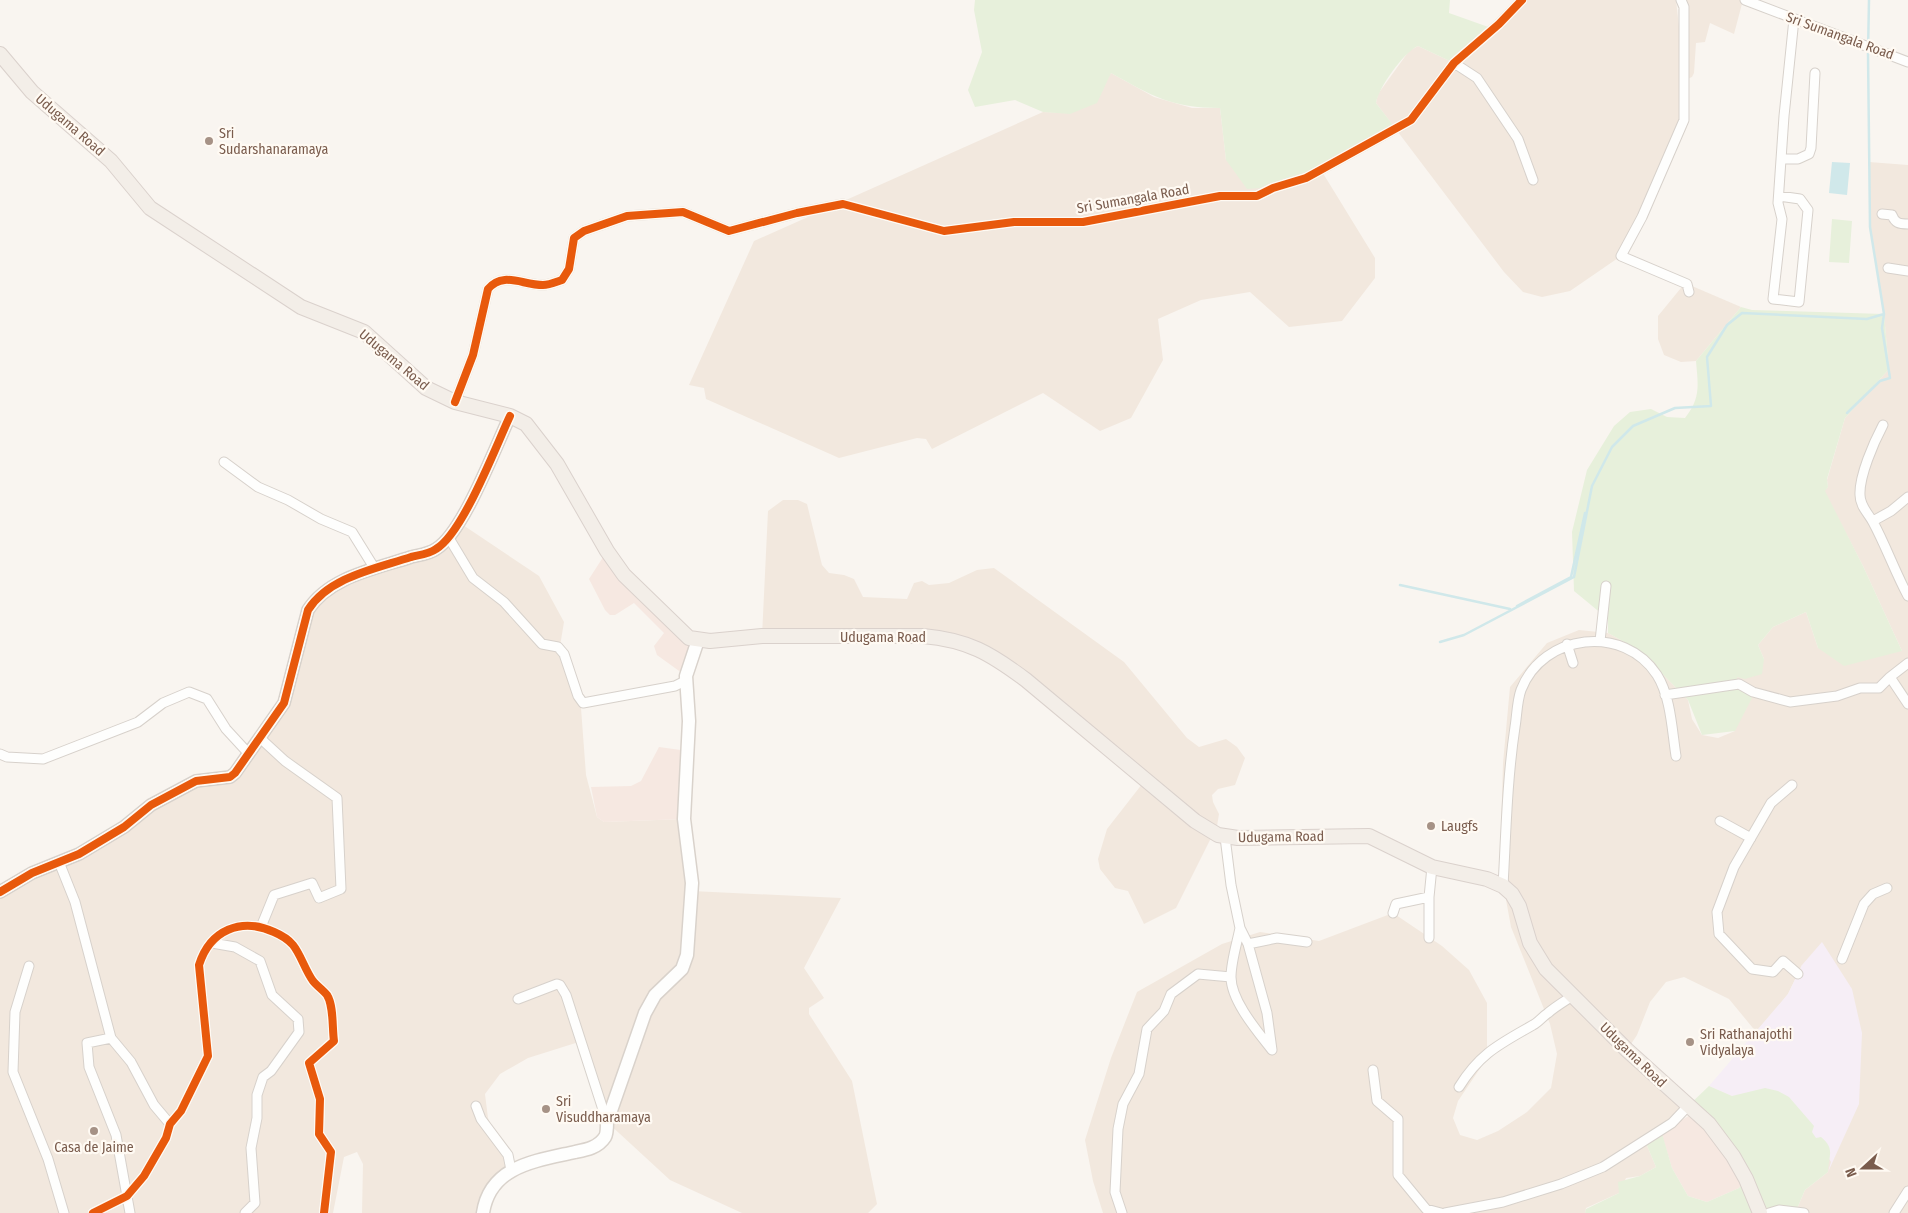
<svg xmlns="http://www.w3.org/2000/svg" width="1908" height="1213" viewBox="0 0 1908 1213" font-family="'Fira Sans Condensed',sans-serif">
  <style>
    .residential { fill: #f2e8de }
    .commercial { fill: #f6e8e1 }
    .education { fill: #f6eef6 }
    .green { fill: #e7f0db }
    .water { fill: #d0e8ea }
    .lines { fill: none; stroke-linecap: round; stroke-linejoin: round }
    .stream { stroke: #d0e8ea; stroke-width: 2.5 }
    .minor-casing { stroke: #d7d1cb; stroke-width: 11 }
    .tertiary-casing { stroke: #d7d1cb; stroke-width: 14 }
    .secondary-casing { stroke: #d9d2cb; stroke-width: 15 }
    .primary-casing { stroke: #dad1cc; stroke-width: 16 }
    .minor { stroke: #fefefd; stroke-width: 9 }
    .tertiary { stroke: #fefefd; stroke-width: 11 }
    .secondary { stroke: #fefefd; stroke-width: 12 }
    .primary { stroke: #f3eee8; stroke-width: 14 }
    .cycleway-casing { stroke: #fffaf3; stroke-width: 11 }
    .cycleway { stroke: #e8590c; stroke-width: 8 }
    .poi-dot { fill: #a69286; stroke: #fffaf3; stroke-width: 2 }
    .labels { text-anchor: middle; dominant-baseline: central; stroke-width: 4.5; stroke-linejoin: round; paint-order: stroke }
    .street-label { font-size: 14px; fill: #7a5c4d; stroke: #fffaf3 }
    .poi-label { font-size: 14px; fill: #7a5c4d; stroke: #fffaf3; text-anchor: start }
  </style>
  <rect width="100%" height="100%" fill="#f9f5f0"/>
  <path class="residential" d="M1522 0H1676L1684 72 1681 0H1743L1734 34 1710 23 1705 42 1696 43 1694 73 1692 77 1685 80 1684 120 1621 256 1570 291 1542 297 1523 292 1504 272 1376 103 1378 94 1409 51 1418 46 1454 63Z
    M1111 73 1154 97 1192 108H1220L1226 160 1321 170 1375 258V278L1342 321 1289 327 1250 292 1201 300 1158 319 1163 360 1131 418 1100 431 1043 393 932 449 926 439 917 438 839 458 706 399 704 388 689 385 754 241 1043 112 1070 113Z
    M1869 162 1908 165V1213H1804L1796 1211 1805 1190 1828 1172 1802 965 1788 994 1757 1033 1729 999 1684 977 1666 982 1650 1002 1637 1035 1627 1050 1688 1106 1645 1141 1656 1167 1640 1176 1626 1178 1619 1193 1586 1208 1585 1213H1103L1093 1181 1085 1140 1111 1058 1137 992 1222 944 1260 932 1319 941 1393 913 1442 946 1469 970 1487 1003V1052L1481 1067 1458 1101 1453 1118 1460 1135 1477 1140 1498 1131 1527 1112 1551 1088 1557 1054 1550 1024 1511 927 1500 867 1503 763 1510 687 1547 643 1579 630 1608 633 1639 650 1688 700 1692 719 1702 735 1718 738 1735 731 1737 677 1764 659 1758 645 1773 627 1806 612 1818 648 1902 651 1863 566 1824 491 1828 487 1827 480 1845 418 1889 369 1884 314 1870 227Z
    M1685 283 1741 307 1696 361 1681 362 1664 355 1658 339V316Z
    M783 500H798L807 504 822 565 829 573 844 575 854 579 863 597 907 599 914 583 922 581 929 585 949 583 977 570 994 568 1124 662 1187 738 1199 747 1226 739 1237 747 1245 758 1235 785 1218 789 1212 795 1213 802 1219 814 1217 826 1176 908 1144 924 1128 891 1115 888 1100 869 1098 859 1107 829 1146 779 1086 731 965 643 762 636 768 511Z
    M460 523 539 576 564 622 559 652 581 708 586 775 597 817 604 822 684 819 692 891 841 898 804 968 824 998 809 1008V1014L852 1081 877 1204 868 1213H742L670 1180 607 1122 582 1041 528 1058 500 1074 485 1094 488 1118 511 1170 483 1213H362L363 1164 357 1152 344 1157 333 1213H0V892L79 854 196 781 230 777 284 703 308 610 321 593 436 550Z"/>
  <path class="commercial" d="M607 551 698 640 686 676 657 655 654 646 664 633 634 603 615 615H610L605 610 589 579Z
    M659 747 688 751 684 819 604 822 597 817 591 787 631 786 641 781Z
    M1692 1114 1716 1141 1742 1183 1739 1188 1707 1202 1688 1196 1672 1168 1661 1132Z"/>
  <path class="education" d="M1822 942 1852 989 1862 1033 1859 1104 1828 1172 1831 1162 1812 1132 1747 1094 1732 1096 1709 1086 1788 994 1802 965Z"/>
  <path class="green" d="M975 0H1450L1449 13 1494 29 1454 63 1418 46C1403 53 1379 87 1376 103L1396 129 1284 186 1247 189 1226 160 1220 108C1172 108 1152 96 1111 73L1097 103 1070 114 1043 112 1015 100 975 107 968 90 982 52 974 10Z
    M1832 219 1852 221 1849 263 1829 262Z
    M1741 307 1752 310 1884 314 1889 369 1845 418 1827 479 1828 487 1825 491 1863 566 1902 651 1844 666 1818 648 1806 612 1773 627 1758 645 1764 659 1762 674 1745 679 1737 677V682L1752 698 1735 731 1702 735 1688 700 1639 650 1608 633V619L1574 591 1572 532 1587 470 1614 426 1630 412 1651 409 1667 417 1685 418C1701 398 1698 385 1696 361Z
    M1709 1086 1732 1096 1765 1088 1778 1091 1789 1097 1814 1126 1812 1132 1816 1138 1821 1137C1836 1149 1828 1157 1828 1172L1805 1190 1796 1211 1769 1213H1585L1586 1209 1619 1193 1618 1182 1640 1176 1656 1167 1645 1141 1661 1130 1672 1168 1688 1196 1707 1202 1739 1188 1746 1179 1688 1106Z"/>
  <path class="water" d="M1832 162 1850 163 1847 195 1829 193Z"/>
  <g class="lines">
    <path class="stream" d="M1847 413 1880 381 1890 378 1882 328 1884 314 1870 227 1868 53 1869 0
      M1400 585 1510 609
      M1517 606 1571 577 1585 513
      M1440 642 1464 635 1574 577 1592 486 1612 447 1633 426 1675 408 1711 406 1707 357 1727 325 1742 313 1867 319 1884 314"/>
    <defs>
      <path id="minor" d="M1681 0 1684 7V120L1642 217 1621 256 1687 284 1689 292
        M1745 0 1908 62
        M1454 63 1477 78 1518 139 1533 180
        M1782 159H1798L1809 154 1811 148 1815 73
        M1779 196 1800 199 1808 210 1799 302 1773 299 1782 219 1778 203 1784 116 1794 19
        M1882 214 1892 215C1895 223 1899 224 1908 224
        M1888 268 1908 271
        M455 402 473 355 488 289C503 271 522 285 543 285 549 285 556 282 562 280L569 269 574 238 584 231 627 216 683 212 729 231 797 213 843 204 944 231 1014 222H1083L1220 196H1257L1273 188 1306 178 1411 120 1454 63 1499 24 1522 0
        M1883 425C1874 442 1859 476 1860 495 1860 506 1868 513 1873 522 1886 546 1895 572 1908 596
        M224 462 258 487 288 500 321 519 352 532 375 569
        M1873 521 1891 511 1908 497
        M449 538 473 578 504 602 542 644 558 647 564 654 578 696 583 703 675 686 683 682 686 676
        M1600 641 1606 586
        M1567 644 1573 663
        M1908 663 1890 677 1908 704
        M1665 695 1739 684 1753 692 1790 702 1837 696 1860 688H1879L1890 677
        M260 738 285 761 337 798 341 889 319 898 312 883 274 895 261 927
        M0 754 7 757 43 759 138 722 163 703 189 692 207 699 226 729 249 754
        M1792 785 1771 803 1734 867 1717 912 1719 934 1752 969 1773 972 1783 961 1798 974
        M1720 821 1751 838
        M1225 837 1231 885 1240 928 1248 944 1267 1013 1272 1050C1258 1032 1231 1001 1231 977 1231 962 1237 943 1240 928
        M59 862 75 902 111 1038 131 1062 154 1105 170 1124
        M1503 886C1506 833 1507 780 1515 727 1517 715 1517 701 1521 690 1543 633 1624 624 1657 675 1671 697 1672 731 1676 756
        M1429 897V938
        M1393 913 1396 904 1429 897 1432 867
        M212 943 235 947 260 961 272 995 298 1019 299 1032 271 1071 263 1077 257 1095V1118L251 1148 255 1203 245 1213
        M1248 944 1277 938 1307 942
        M1842 959 1864 904 1873 894 1887 888
        M29 966 15 1012 13 1072 48 1159 64 1213
        M518 999 557 984 560 985 566 995 607 1122
        M111 1038 87 1043 89 1067 116 1135 130 1213
        M1373 1070 1377 1101 1398 1119V1175L1426 1209 1441 1213
        M1459 1087C1480 1053 1500 1044 1533 1025 1539 1022 1543 1016 1548 1013 1556 1006 1565 1001 1574 995
        M476 1106 481 1119 508 1155 511 1170
        M93 1213 127 1196 144 1176 166 1138 170 1124 181 1111 208 1056 199 965C210 930 241 917 274 932 281 935 288 939 293 945 301 955 305 970 313 981 317 986 323 990 327 995 334 1006 332 1028 334 1041L309 1063 320 1099 319 1134 331 1152 324 1213
        M1122 1213 1115 1192 1118 1129 1123 1104 1139 1074 1147 1029 1164 1011 1171 994 1198 974 1231 977
        M1445 1213 1503 1202 1561 1184 1603 1167 1672 1123 1688 1106
        M1769 1213 1779 1210 1804 1213
        M1894 1213 1908 1191"/>
      <path id="tertiary" d="M0 892 32 873 79 854 124 827 151 805 196 781 230 777 235 773 284 703 308 610C329 577 375 569 411 557 419 555 429 554 436 549 463 533 495 448 510 416"/>
      <path id="secondary" d="M483 1213C490 1166 535 1161 575 1152 585 1150 598 1148 605 1137 607 1134 607 1126 607 1122L645 1013 655 995 682 969 687 955 692 883 684 819 689 721 686 676 698 640"/>
      <path id="primary" d="M0 54 32 92 111 161 150 208 301 307 364 332 426 388 455 402 510 416 526 424 557 464 607 551 624 575 689 638 710 641 762 636H923C968 640 990 653 1026 680L1195 821 1218 835 1238 838 1369 836 1432 867 1487 879 1503 886 1512 894 1519 906 1530 943 1546 969 1627 1050 1709 1124 1733 1156 1746 1179 1760 1213"/>
    </defs>
    <use href="#minor" class="minor-casing"/>
    <use href="#tertiary" class="tertiary-casing"/>
    <use href="#secondary" class="secondary-casing"/>
    <use href="#primary" class="primary-casing"/>
    <use href="#minor" class="minor"/>
    <use href="#tertiary" class="tertiary"/>
    <use href="#secondary" class="secondary"/>
    <use href="#primary" class="primary"/>
    <defs>
      <path id="cycleway" d="M455 402 473 355 488 289C503 271 522 285 543 285 549 285 556 282 562 280L569 269 574 238 584 231 627 216 683 212 729 231 797 213 843 204 944 231 1014 222H1083L1220 196H1257L1273 188 1306 178 1411 120 1454 63 1499 24 1522 0
        M0 892 32 873 79 854 124 827 151 805 196 781 230 777 235 773 284 703 308 610C329 577 375 569 411 557 419 555 429 554 436 549 463 533 495 448 510 416
        M93 1213 127 1196 144 1176 166 1138 170 1124 181 1111 208 1056 199 965C210 930 241 917 274 932 281 935 288 939 293 945 301 955 305 970 313 981 317 986 323 990 327 995 334 1006 332 1028 334 1041L309 1063 320 1099 319 1134 331 1152 324 1213"/>
    </defs>
    <use href="#cycleway" class="cycleway-casing"/>
    <use href="#cycleway" class="cycleway"/>
  </g>
  <g class="poi-dot">
    <circle cx="209" cy="141" r="5"/>
    <circle cx="1431" cy="826" r="5"/>
    <circle cx="1690" cy="1042" r="5"/>
    <circle cx="546" cy="1109" r="5"/>
    <circle cx="94" cy="1131" r="5"/>
  </g>
  <g class="labels">
    <g class="street-label">
      <text transform="translate(1840 36) rotate(20)">Sri Sumangala Road</text>
      <text transform="translate(70 125) rotate(41)">Udugama Road</text>
      <text transform="translate(1133 199) rotate(-10)">Sri Sumangala Road</text>
      <text transform="translate(394 360) rotate(40)">Udugama Road</text>
      <text x="883" y="637">Udugama Road</text>
      <text transform="translate(1281 837) rotate(-1)">Udugama Road</text>
      <text transform="translate(1633 1055) rotate(44)">Udugama Road</text>
    </g>
    <g class="poi-label">
      <text x="219" y="133">Sri<tspan x="219" dy="16">Sudarshanaramaya</tspan></text>
      <text x="1441" y="826">Laugfs</text>
      <text x="1700" y="1034">Sri Rathanajothi<tspan x="1700" dy="16">Vidyalaya</tspan></text>
      <text x="556" y="1101">Sri<tspan x="556" dy="16">Visuddharamaya</tspan></text>
      <text x="94" y="1147" text-anchor="middle">Casa de Jaime</text>
    </g>
  </g>
  <g transform="translate(1863 1168) rotate(249)" stroke="#fffaf3" stroke-width="4" paint-order="stroke">
  <path d="M0-4L9 19L0 12L-9 19Z" fill="#7a5c4d"/>
  <text y="-8" font-size="14" font-weight="bold" text-anchor="middle" fill="#7a5c4d">N</text>
  </g>
</svg>
